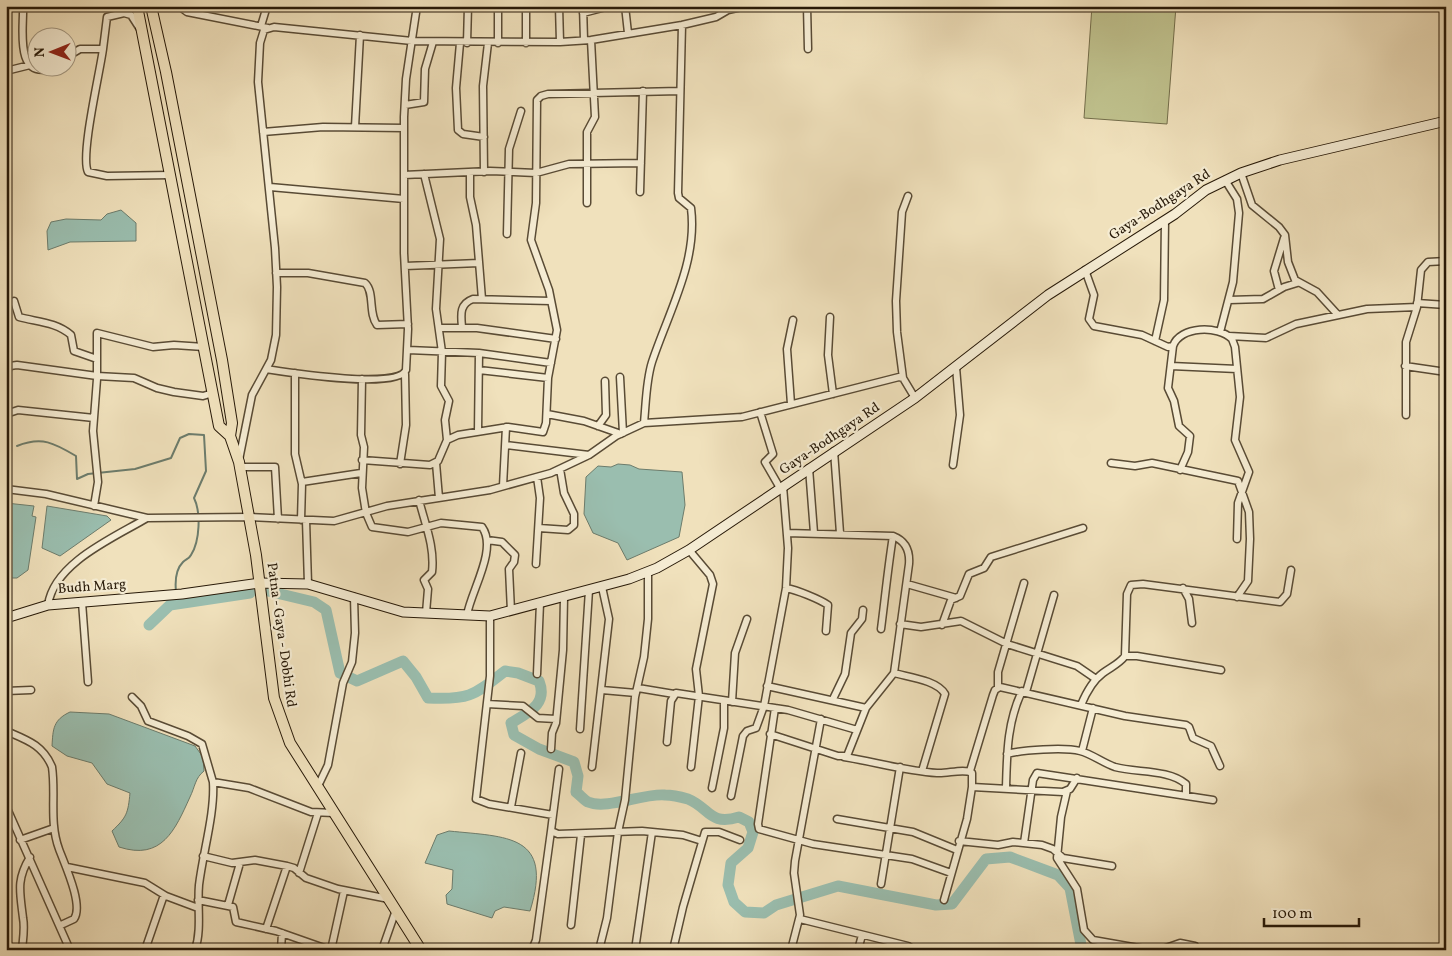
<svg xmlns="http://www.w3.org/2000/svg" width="1452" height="956" viewBox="0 0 1452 956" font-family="Vollkorn,serif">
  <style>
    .green { fill: #bfc18d; stroke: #736d4a }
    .water { fill: #9abeaf; stroke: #6c7c6c }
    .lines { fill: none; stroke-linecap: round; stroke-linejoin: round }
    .stream { stroke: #6c7c6c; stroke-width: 2 }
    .river { stroke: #9abeaf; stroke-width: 11 }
    .street-casing { stroke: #594b35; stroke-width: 9 }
    .secondary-casing { stroke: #271908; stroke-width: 11 }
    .primary-casing { stroke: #271908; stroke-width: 12 }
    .street { stroke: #f5ecd3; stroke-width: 6 }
    .secondary { stroke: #f5ecd3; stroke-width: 9 }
    .primary { stroke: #f0e1bc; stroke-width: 10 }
    .labels { text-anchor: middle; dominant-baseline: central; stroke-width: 4.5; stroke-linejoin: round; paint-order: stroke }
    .street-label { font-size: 14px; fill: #271908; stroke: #f5ecd3 }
  </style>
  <rect width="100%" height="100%" fill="#f0e1bc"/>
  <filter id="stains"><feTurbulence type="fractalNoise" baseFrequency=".004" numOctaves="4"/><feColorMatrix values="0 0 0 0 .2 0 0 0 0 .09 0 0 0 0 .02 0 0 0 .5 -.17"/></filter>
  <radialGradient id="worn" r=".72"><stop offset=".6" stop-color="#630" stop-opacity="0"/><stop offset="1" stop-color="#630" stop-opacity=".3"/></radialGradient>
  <path class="green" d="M1092 6H1176L1167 124 1084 118Z"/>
  <path class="water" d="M121 210 136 223V241L70 242 48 250 47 231 51 222 66 219 101 220 107 214Z
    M618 464 630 465 639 469 682 472 685 505 679 537 627 560 618 543 593 533 584 514 586 477 598 466 611 467Z
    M6 503 34 506 32 516 36 517 28 570 17 578H6Z
    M47 506 107 516 111 520 60 556 42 548Z
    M70 712 109 714 195 746 203 757 204 771C195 778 195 787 190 797 175 830 162 861 119 847L112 831C127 817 128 813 130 793L107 784 92 763 67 756 52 746C53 729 53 720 70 712Z
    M449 831C507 837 554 834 530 911L504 907 495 911 492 918 447 904 446 895 452 889 453 870 425 863 437 835Z"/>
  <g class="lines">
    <path class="stream" d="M17 446C42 436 54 443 76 456L77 479 88 474 135 469 171 458 180 438 189 434 204 435 206 471 194 498C201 512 200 541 191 555 189 559 186 559 183 562 175 570 175 582 176 592
      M176 597V604"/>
    <path class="river" d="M268 591 314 602 326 610 340 673 357 681 403 661 416 677 428 698C469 700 473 696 505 671L518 673 539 681C548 704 529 712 511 723L514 735 539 749 574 762 578 776 576 792C580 795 584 800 588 802 607 810 643 793 665 795 672 795 681 797 688 799 710 808 709 826 739 817L749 822 753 832 748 848 731 863 728 885 734 902 745 912 764 913 776 905 838 886 936 905 952 904 986 859 1010 857 1058 875 1070 888 1082 950
      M149 625 170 605 250 593"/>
    <defs>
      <path id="street" d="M179 6 187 12 268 28
        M559 6 560 42
        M583 6 584 40
        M625 6 628 33
        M807 6 808 49
        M23 12C23 33 16 79 52 68
        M583 13 610 6
        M261 26 267 6
        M460 43 456 88 458 130 463 134 484 137
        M467 43 468 6
        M498 43V6
        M526 43V6
        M103 49C100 72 80 156 88 172L107 176 171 175
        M68 56 80 49H103L107 17 124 13 131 15 140 29
        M6 71 30 65
        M405 105 424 102 425 69 433 42
        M355 127 360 35
        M263 132 323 127 404 128
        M470 172V197L476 225 482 299
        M484 172 483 86 488 43
        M1241 173 1252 205 1279 227 1285 235 1288 262 1295 280 1317 292 1338 315
        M424 174 440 239 436 309 442 352 441 386 449 401 445 420 447 440
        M404 175 490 171 536 173 569 164 641 163
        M270 187 404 199
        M640 192 643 91
        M587 203V132L595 117 591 40
        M507 234 509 149 521 111
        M405 266 479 263
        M1085 270 1094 295 1089 319 1094 326 1142 335 1168 347 1173 346C1180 326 1218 325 1232 339L1235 347 1240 397 1235 440 1249 472 1238 503 1237 539
        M276 273H308L365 283C375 292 368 313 377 325L408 324
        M1279 290 1274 271 1284 238
        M1229 300 1263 299 1284 287 1297 283
        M14 301 19 317C37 322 56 322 71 335L74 351 97 359
        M1417 303 1446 305
        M830 317 828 355 833 394
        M462 327C461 315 459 304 473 299L551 301
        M439 328H477L556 339
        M1220 332 1233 282 1239 213 1237 199 1225 180
        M1229 336 1266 338 1296 324 1367 309 1417 307
        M1155 341 1164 300 1165 220
        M1173 346 1168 388 1174 401 1179 426 1190 436 1188 452 1180 470
        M408 350 479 353 551 363
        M1171 366 1237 369
        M1405 366 1446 372
        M266 369C286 372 398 390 406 370L408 329 404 253V117L406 79 417 6
        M479 370 548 378
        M6 373 10 366 17 365 97 376 134 378 157 388 174 392 203 396 213 393
        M295 373V454L302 484 301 520
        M620 377 623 433
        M903 378 897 332 896 301 902 212 908 196
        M362 379 361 435 364 447 362 488 366 513 372 527 408 532 441 523 482 527C498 549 471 591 467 615
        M791 404 787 349 793 320
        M760 412 773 454 765 462 780 488
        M6 414 18 410 94 418
        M547 414 584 421 621 434
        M1406 415V342L1417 307 1421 270 1428 262 1446 261
        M644 423 742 417 899 377 903 378 915 398
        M598 426 606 415 605 381
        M478 431 479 353
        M506 445 589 455
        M834 451 840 533
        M239 460 252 395 271 360 276 335 277 287 275 248 258 82 260 43 264 30 274 27 412 41 560 42 591 40 682 25 716 17 728 10 746 6
        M362 460 430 465 438 461 447 440 458 435 508 427 543 432 546 423 548 378 557 330 549 290 531 240 536 203 537 100 541 96 548 94 680 91
        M436 463 439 498
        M1111 463 1135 466 1152 463 1238 481 1249 512 1250 539 1248 581 1237 597
        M400 464 406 425 405 374
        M953 465 960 415 956 367
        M240 467H275L278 519
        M809 468 814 533
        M302 482 361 473
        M503 486 506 427
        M6 489 46 494 147 518C113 538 54 563 48 605
        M419 500C425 524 435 547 432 572L424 580 428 589 426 613
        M94 506 98 482 93 431 97 379V333L153 347 174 345 204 347
        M147 518 249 517 334 521 387 506 490 490 551 473 589 455 616 436 644 423C646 403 646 381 652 362 668 313 698 262 691 208L679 198 678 193 682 25
        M306 520 308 584
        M539 528 568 530 574 525V514L564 493 560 469
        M487 540 502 542 515 555 514 562 509 569 511 611
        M689 550 710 575 713 584 696 669 699 696 691 767
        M536 564 540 498 537 477
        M907 584 956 598
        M786 588C797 590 819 599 828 605L826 631
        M1183 588 1189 599 1192 623
        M82 602 88 682
        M490 616V676L476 799 489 804 553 815 551 831 558 834 642 831 683 835 702 841
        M900 624 921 627 961 621 1007 644 1077 666 1096 679
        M942 625 951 600 960 596 969 574 984 568 991 557 1083 528
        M881 629C885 598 888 567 893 536
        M1125 656 1127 594 1131 585 1143 584 1280 602 1287 594 1291 570
        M894 673C908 677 937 680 945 694L922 771
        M537 674 540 603
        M767 686 866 708
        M998 687V672L1024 583
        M638 688 674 694
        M602 690 636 693
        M6 691 31 690
        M1026 692 1054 595
        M132 697 141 706 148 721 188 736 202 744 213 782 249 788 311 812 334 813
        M833 699 845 674 851 633 862 619 863 610
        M732 702 735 653 747 619
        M487 704 523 706 538 718 556 719
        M1081 705C1086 693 1092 681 1103 673 1111 667 1119 664 1125 656H1137L1221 670
        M775 708 758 824 759 829 813 844 912 859 951 873
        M580 729 589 590
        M6 731C27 740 43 745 52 767 56 794 49 822 59 849 64 863 84 905 74 919L61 925
        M770 734 838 756H847L866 708 894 673 909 564C910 551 906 541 893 536L787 533
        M667 742 671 701 676 693 788 710 857 730
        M551 749 552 733 556 723 563 650 564 597
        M1082 751 1093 708
        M1007 754C1022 750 1064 747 1080 751 1092 754 1103 763 1115 767 1137 773 1168 769 1186 784V795
        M844 757C875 762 906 771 937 773 947 774 964 768 972 773V787L967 819 944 900
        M592 767 609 619 602 587
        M970 771 993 695 995 690 1000 687 1125 716 1186 725 1189 727 1193 738 1211 746 1220 766
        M318 786 328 765 343 683 352 662 355 633 354 597
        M972 787 1063 792 1070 789 1077 778
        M712 788 724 728V701
        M1006 788C1007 753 1007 723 1022 691
        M1067 791 1061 817 1057 858 1077 889 1084 930 1093 940 1150 950
        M731 796 743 736 747 731 756 728 764 706 786 588 788 548 783 486
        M6 806 70 950
        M511 807 521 753
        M553 815 559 769
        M837 819 913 832 957 850
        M20 840 54 828
        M959 841 998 845 1013 842 1042 845 1053 849 1063 858 1112 866
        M1024 843 1033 780 1037 773 1213 800
        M203 856 232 863 255 860 287 866 294 868 306 878 338 889 389 899
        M67 867 145 883 166 896 198 908
        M299 873 318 813
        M881 884 900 767
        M198 900 233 907 236 922 276 931 330 950
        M228 905 240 863
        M800 919 908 946 914 950
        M571 925 581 835
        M266 929 287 866
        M22 950C23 939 25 928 23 918 20 892 16 880 30 857
        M145 950 164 895
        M195 950C202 929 197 906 199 885 203 852 215 813 213 782
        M281 950 282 933
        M331 950 344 891
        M382 950 396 910
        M532 950 536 940 551 831
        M599 950 607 918 618 832 625 800 635 697 644 657 648 619V572
        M635 950 652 832
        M673 950 683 907 705 832H719L740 840
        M791 950 800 915 794 873 795 861 821 719
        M858 950 862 935
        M1160 950 1180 943 1195 946 1196 950"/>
      <path id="secondary" d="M6 618 48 605 182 594 260 583 308 584 403 612 490 616 629 579 657 568 689 550 915 398 1048 295 1175 214 1206 190 1241 173 1280 160 1446 121"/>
      <path id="primary" d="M137 6 219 426 230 436
        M151 6 166 72 222 360 232 423 230 436 239 462 256 555 274 698 290 743 421 950"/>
    </defs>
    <use href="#street" class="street-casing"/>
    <use href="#secondary" class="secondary-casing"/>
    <use href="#primary" class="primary-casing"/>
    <use href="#street" class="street"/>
    <use href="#secondary" class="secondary"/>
    <use href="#primary" class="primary"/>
  </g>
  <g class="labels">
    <g class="street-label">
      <text transform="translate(1160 205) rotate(-33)">Gaya-Bodhgaya Rd</text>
      <text transform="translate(830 439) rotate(-34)">Gaya-Bodhgaya Rd</text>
      <text transform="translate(92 587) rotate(-4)">Budh Marg</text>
      <text transform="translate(281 635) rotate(82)">Patna - Gaya - Dobhi Rd</text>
    </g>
  </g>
  <rect width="1452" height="956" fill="none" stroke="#f0e1bc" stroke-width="25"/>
  <rect x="8" y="8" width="1437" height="941" fill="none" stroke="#271908" stroke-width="2.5"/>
  <rect x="12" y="12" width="1427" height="931" fill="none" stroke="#271908"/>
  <g transform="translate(52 52) rotate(269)"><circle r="24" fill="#f5ecd3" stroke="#a39882"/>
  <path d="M0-4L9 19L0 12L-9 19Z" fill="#8f2418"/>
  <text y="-8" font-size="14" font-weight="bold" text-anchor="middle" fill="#271908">N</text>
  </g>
  <path d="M1264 918v8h95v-8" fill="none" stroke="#271908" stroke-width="2.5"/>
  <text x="1272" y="918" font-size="15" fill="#271908" stroke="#f5ecd3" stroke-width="4" paint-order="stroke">100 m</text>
  <rect width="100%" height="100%" filter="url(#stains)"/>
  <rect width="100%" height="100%" fill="url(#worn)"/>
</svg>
